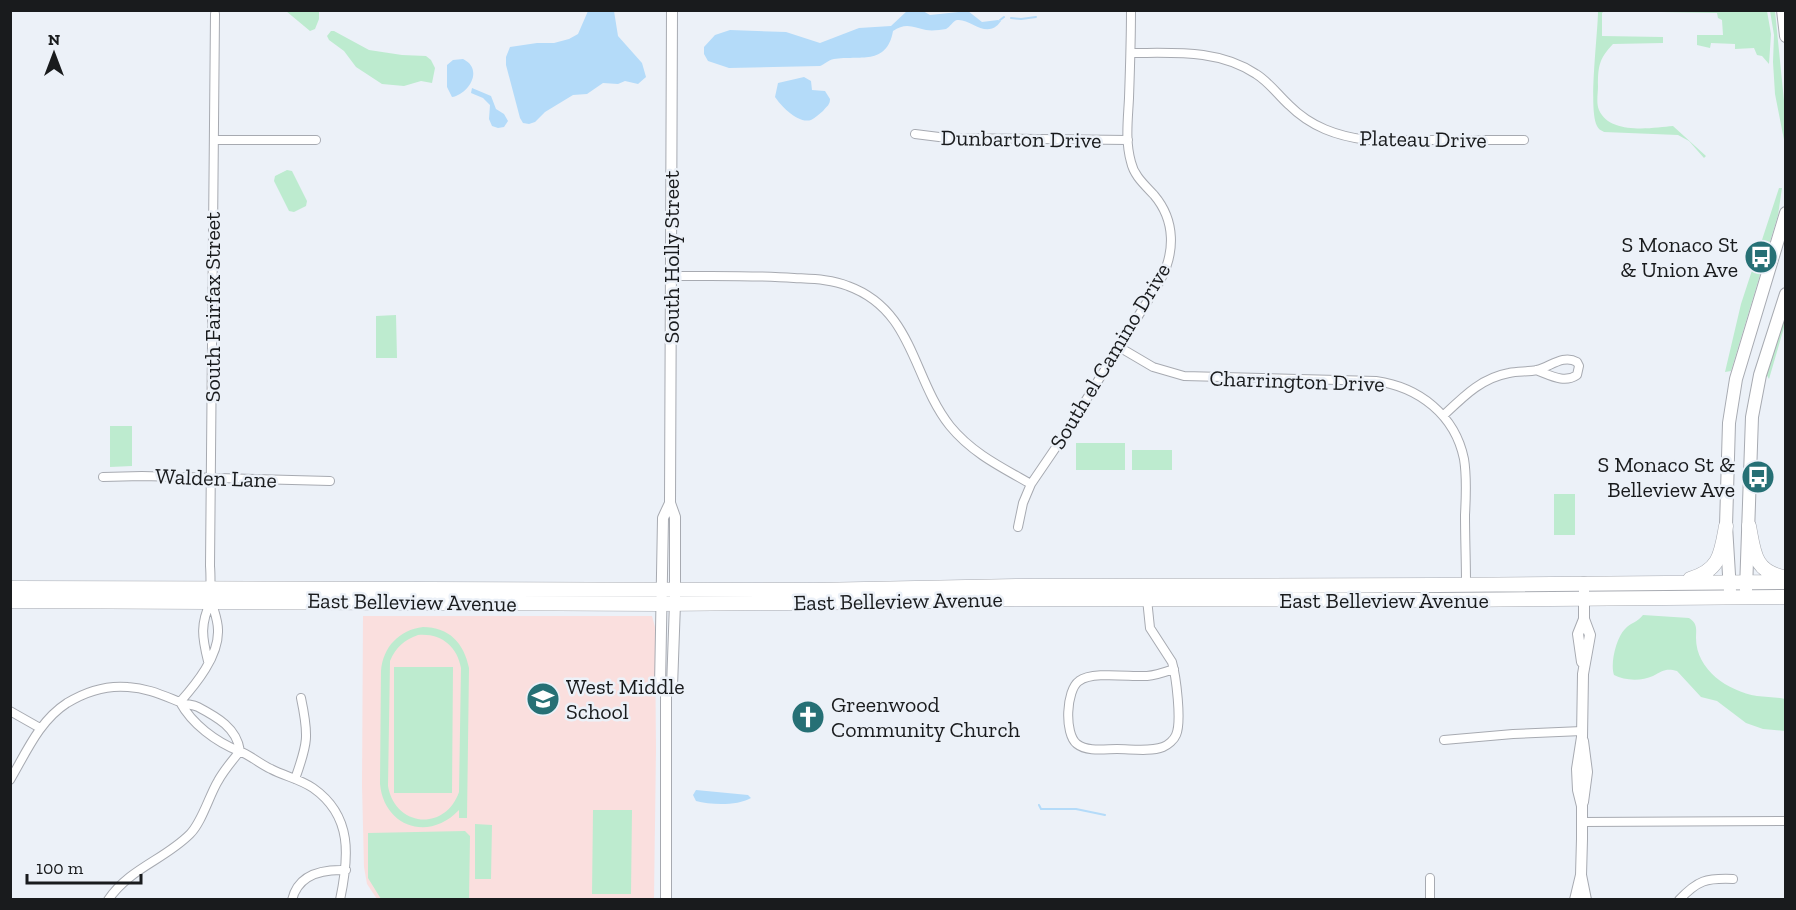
<svg xmlns="http://www.w3.org/2000/svg" width="1796" height="910" viewBox="0 0 1796 910" font-family="'Zilla Slab',serif">
  <style>
    .education { fill: #fadfde }
    .green { fill: #bdebcf; fill-rule: evenodd }
    .water { fill: #b4dbf9 }
    .lines { fill: none; stroke-linecap: round; stroke-linejoin: round }
    .stream { stroke: #b4dbf9; stroke-width: 2 }
    .minor-casing { stroke: #a7aab1; stroke-width: 10 }
    .tertiary-casing { stroke: #a7aab1; stroke-width: 12 }
    .secondary-casing { stroke: #a7aab1; stroke-width: 14 }
    .primary-casing { stroke: #a7aab1; stroke-width: 15 }
    .minor { stroke: #fff; stroke-width: 8 }
    .tertiary { stroke: #fff; stroke-width: 10 }
    .secondary { stroke: #fff; stroke-width: 12 }
    .primary { stroke: #fff; stroke-width: 14 }
    .labels { text-anchor: middle; dominant-baseline: central; stroke-width: 5; stroke-linejoin: round; paint-order: stroke }
    .street-label { font-size: 22px; fill: #191b1d; stroke: #ecf1f8 }
    .poi-label { font-size: 22px; fill: #191b1d; stroke: #ecf1f8; text-anchor: end }
  </style>
  <rect width="100%" height="100%" fill="#ecf1f8"/>
  <path class="education" d="M363 616H652L655 627 656 750 654 899H377L367 884 364 867 362 786Z"/>
  <path class="green" d="M286 11H319V19L315 29 310 31Z
    M1598 11H1767L1771 34 1769 64 1762 56 1757 55 1754 48 1735 49V44L1711 43 1710 48 1697 45V35H1723L1722 20 1718 18 1717 13 1604 11 1602 13V36L1663 37V43L1613 44C1599 59 1598 66 1598 86 1598 94 1596 103 1599 110 1610 135 1652 128 1673 126L1706 156 1704 158 1689 141 1678 135 1604 132C1601 130 1599 130 1597 126 1588 109 1598 34 1598 11Z
    M1770 11H1775L1785 111V145L1775 94 1773 62 1774 35Z
    M331 31H334L369 50 402 55 426 56 431 60 435 68 432 83 421 81 404 86 382 84 356 67 344 51 329 40 327 36Z
    M287 170 292 171 307 201 306 206 294 212 289 211 274 181 275 176Z
    M1779 188H1782L1778 215 1731 371 1725 372 1741 304Z
    M1785 312V324L1769 379 1766 374Z
    M396 315 397 358H376V316Z
    M110 426H132V466L110 467Z
    M1076 443H1125V470H1076Z
    M1132 450H1172V470H1132Z
    M1554 494H1575V535H1554Z
    M1643 615 1689 618C1698 624 1696 629 1696 638 1696 670 1728 691 1757 696 1766 697 1776 697 1785 699V731L1763 729 1746 723 1717 701 1701 697 1677 671C1666 668 1662 671 1653 676 1642 681 1625 681 1614 675 1610 664 1616 638 1625 629 1630 623 1638 622 1643 615Z
    M423 627C449 627 464 643 469 668L467 818H459V810C429 842 384 827 380 784L381 671C383 647 399 630 423 627ZM418 635C441 633 457 646 461 668L459 792C445 832 395 827 388 786L390 661C396 647 404 640 418 635Z
    M394 667H453L452 793H394Z
    M593 810H632L631 894H592Z
    M475 824 492 825 491 879H475Z
    M465 831 470 836 469 899H381L368 878V833Z"/>
  <path class="water" d="M908 10 923 11 930 15 968 11 982 22 998 20 1001 21C987 41 971 18 957 20 953 21 950 27 946 29 940 30 932 31 926 30 914 27 905 22 893 31 887 66 859 55 834 59 828 60 825 64 820 66L729 68 708 61 704 54V47L715 35 730 30 786 32 820 43 859 28 891 26Z
    M588 11H614L618 36 642 63 646 77 638 84 625 81 618 84 603 83 587 94 573 95 545 112 535 122 529 124 523 123 520 118 506 65V57L510 47 537 43H554L569 39 578 34Z
    M463 59C484 69 469 94 452 97L447 87V65L453 60Z
    M804 77 811 81 812 90 825 91 830 99C830 105 827 106 823 111 819 114 815 118 811 120 798 124 781 106 775 97L778 83Z
    M472 88 491 96 496 109 504 114 508 121 504 127 498 128 492 126 489 119 490 105 483 98 471 93Z
    M696 790 748 795 751 798C737 806 711 805 696 801L693 795Z"/>
  <g class="lines">
    <path class="stream" d="M1011 18 1021 19 1036 17
      M1000 20 1004 17
      M1039 805 1041 809H1076L1105 815"/>
    <defs>
      <path id="minor" d="M1131 53C1174 53 1218 49 1256 74 1269 82 1278 95 1289 105 1311 127 1337 136 1367 140H1524
        M915 134 947 138 1128 140
        M214 140H316
        M671 276C712 276 753 275 794 278 812 279 831 279 848 286 914 310 912 378 950 426 972 453 1001 467 1031 484
        M1119 347 1153 367 1184 376 1376 381C1419 387 1455 415 1464 459 1467 477 1466 497 1465 515 1465 538 1466 561 1466 584
        M1443 416C1463 397 1481 378 1509 373 1518 371 1528 372 1537 370 1550 367 1563 354 1577 362L1579 366 1577 375C1564 384 1550 375 1536 370
        M103 477 142 476 330 481
        M1018 527 1023 503 1031 484 1063 437 1160 281C1175 253 1176 221 1154 195 1145 185 1134 176 1131 162 1125 141 1128 119 1129 98 1130 69 1131 40 1131 10
        M1147 599 1150 628 1172 662C1176 676 1182 722 1176 735 1174 740 1168 745 1163 747 1150 752 1131 749 1117 749 1105 749 1087 752 1077 744 1064 734 1066 690 1079 681 1092 671 1131 677 1147 676 1157 675 1165 672 1174 669
        M208 661C202 637 200 624 211 601
        M180 702C196 684 219 656 218 630 218 619 213 609 211 599 210 588 211 577 210 566L215 14
        M180 702C192 724 216 742 239 751 250 755 260 764 271 769 284 776 300 779 313 788 353 816 349 857 340 900
        M10 711 40 728
        M1444 740 1513 734 1582 731
        M295 779C308 743 309 736 301 698
        M10 780C26 753 39 721 67 703 85 692 106 685 128 687 147 688 162 695 180 702 186 705 192 704 198 707 217 717 237 728 240 751
        M1582 822 1786 821
        M108 900C130 868 164 860 190 834 202 822 209 796 218 781 224 770 232 761 240 751
        M292 900C298 874 323 869 346 870
        M1430 900V878
        M1679 900C1698 880 1706 878 1733 879"/>
      <path id="tertiary" d="M1582 662 1578 634 1584 619V582
        M666 694 672 687 675 603V517L670 503 672 10
        M1583 802 1587 772 1583 741
        M1581 875 1586 900
        M666 900V694L660 686 663 518 670 503
        M1575 900 1581 875 1582 839V806L1578 790 1577 769 1582 737 1583 674 1590 635 1584 619"/>
      <path id="secondary" d="M1783 10 1786 36
        M1746 590 1752 417 1760 375 1786 294
        M1730 591 1726 526 1729 423 1736 379 1786 213"/>
      <path id="primary" d="M1749 526C1754 552 1754 571 1783 577
        M1690 579C1720 570 1721 554 1726 526
        M10 588 814 590 1016 586 1437 585 1786 582
        M10 601 660 604 896 602 1014 599 1449 600 1786 597"/>
    </defs>
    <use href="#minor" class="minor-casing"/>
    <use href="#tertiary" class="tertiary-casing"/>
    <use href="#secondary" class="secondary-casing"/>
    <use href="#primary" class="primary-casing"/>
    <use href="#minor" class="minor"/>
    <use href="#tertiary" class="tertiary"/>
    <use href="#secondary" class="secondary"/>
    <use href="#primary" class="primary"/>
  </g>
  <defs>
    <symbol id="bus-disc" viewBox="-11 -11 22 22"><circle r="9.5" fill="#267075" stroke="#ecf1f8"/><path d="M-5-6H5V4H4V6H2V4H-2V6H-4V4H-5ZM-3.5-4V0h7V-4ZM-3.5 1.2v1.5H-2V1.2ZM2 1.2v1.5H3.5V1.2Z" fill="#fff"/></symbol>
    <symbol id="school-disc" viewBox="-11 -11 22 22"><circle r="9.5" fill="#267075" stroke="#ecf1f8"/><path d="M0-5L7-2L0 1L-7-2ZM-4 1L0 2.5L4 1V4Q0 6-4 4Z" fill="#fff"/></symbol>
    <symbol id="church-disc" viewBox="-11 -11 22 22"><circle r="9.5" fill="#267075" stroke="#ecf1f8"/><path d="M-1.2-6h2.4v3.5h3.3v2.4h-3.3V6h-2.4V-.1h-3.3v-2.4h3.3Z" fill="#fff"/></symbol>
  </defs>
  <g fill-rule="evenodd">
    <use href="#bus-disc" x="1742" y="238" width="38" height="38"/>
    <use href="#bus-disc" x="1739" y="458" width="38" height="38"/>
    <use href="#school-disc" x="524" y="680" width="38" height="38"/>
    <use href="#church-disc" x="789" y="698" width="38" height="38"/>
  </g>
  <g class="labels">
    <g class="street-label">
      <text transform="translate(1021 139) rotate(1)">Dunbarton Drive</text>
      <text transform="translate(1423 139) rotate(1)">Plateau Drive</text>
      <text transform="translate(671 257) rotate(-90)">South Holly Street</text>
      <text transform="translate(212 307) rotate(-90)">South Fairfax Street</text>
      <text transform="translate(1110 356) rotate(-59)">South el Camino Drive</text>
      <text transform="translate(1297 381) rotate(2)">Charrington Drive</text>
      <text transform="translate(216 478) rotate(2)">Walden Lane</text>
      <text x="1384" y="600">East Belleview Avenue</text>
      <text transform="translate(898 601) rotate(-1)">East Belleview Avenue</text>
      <text transform="translate(412 602) rotate(1)">East Belleview Avenue</text>
    </g>
    <g class="poi-label">
      <text x="1738" y="244">S Monaco St<tspan x="1738" dy="25">&amp; Union Ave</tspan></text>
      <text x="1735" y="464">S Monaco St &amp;<tspan x="1735" dy="25">Belleview Ave</tspan></text>
      <text x="566" y="686" text-anchor="start">West Middle<tspan x="566" dy="25">School</tspan></text>
      <text x="831" y="704" text-anchor="start">Greenwood<tspan x="831" dy="25">Community Church</tspan></text>
    </g>
  </g>
  <rect width="1796" height="910" fill="none" stroke="#191b1d" stroke-width="24"/>
  <g transform="translate(54 54)" stroke="#ecf1f8" stroke-width="4.5" paint-order="stroke">
  <path d="M0-4.5L10 22L0 15L-10 22Z" fill="#191b1d"/>
  <text y="-9" font-size="16" font-weight="bold" text-anchor="middle" fill="#191b1d">N</text>
  </g>
  <path d="M27 874v9h114v-9" fill="none" stroke="#191b1d" stroke-width="3"/>
  <text x="36" y="874" font-size="18" fill="#191b1d" stroke="#ecf1f8" stroke-width="4.5" paint-order="stroke">100 m</text>
</svg>
